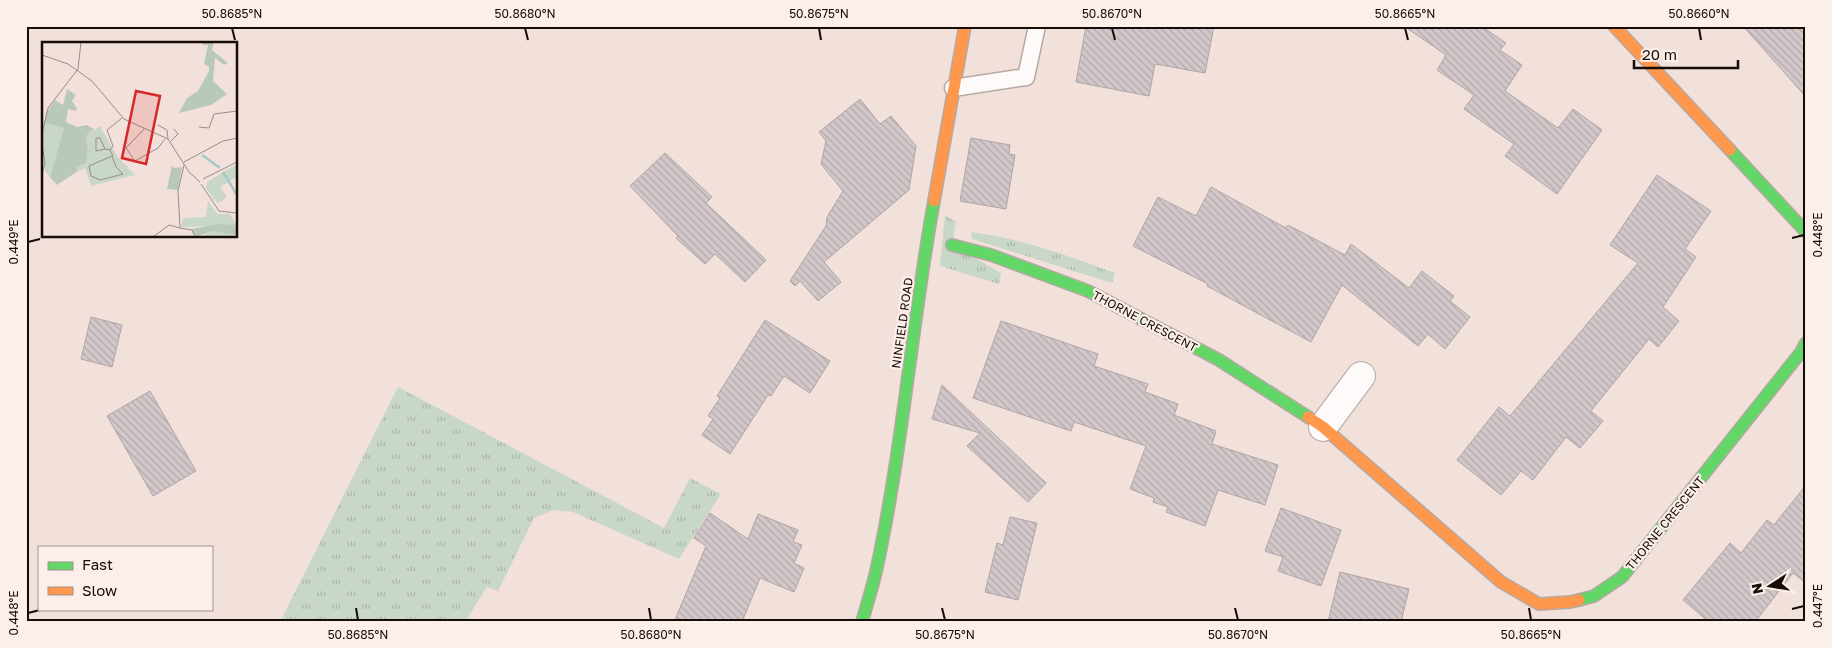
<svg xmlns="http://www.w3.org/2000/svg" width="1832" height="648" viewBox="0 0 1832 648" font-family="'Golos Text',sans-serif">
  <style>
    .grass { fill: url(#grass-tufts) }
    .building { fill: url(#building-back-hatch); stroke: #afa5a7 }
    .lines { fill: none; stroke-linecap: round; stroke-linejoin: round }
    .lane-casing { stroke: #b6a8a3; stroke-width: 19 }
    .street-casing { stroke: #b6a8a3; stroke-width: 30 }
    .fast-casing { stroke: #b6a8a3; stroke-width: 14 }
    .slow-casing { stroke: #b6a8a3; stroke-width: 14 }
    .lane { stroke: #fdfaf9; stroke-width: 16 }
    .street { stroke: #fdfaf9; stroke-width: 28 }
    .fast { stroke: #63d668; stroke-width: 11 }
    .slow { stroke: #ff974d; stroke-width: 11 }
    .ticks { fill: none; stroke: #150b07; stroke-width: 2 }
    .labels { text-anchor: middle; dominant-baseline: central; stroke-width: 4.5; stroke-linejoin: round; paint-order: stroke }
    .street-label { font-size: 12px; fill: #150b07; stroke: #fceee9 }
    .inset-river { fill: none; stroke: #a6c8c9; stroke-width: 2.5 }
    .inset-road { fill: none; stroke: #9a8b86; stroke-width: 1 }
    .view { fill: #d62828; fill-opacity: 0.15; stroke: #d62828; stroke-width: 2.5 }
    .inset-edge { fill: none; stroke: #150b07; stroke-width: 2.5 }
    .neatline { fill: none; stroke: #150b07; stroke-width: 2 }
    .ticks-label { font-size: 12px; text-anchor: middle; fill: #150b07 }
  </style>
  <defs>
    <pattern id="grass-tufts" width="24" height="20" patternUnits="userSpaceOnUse" patternTransform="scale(1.25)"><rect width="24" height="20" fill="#c8d7c7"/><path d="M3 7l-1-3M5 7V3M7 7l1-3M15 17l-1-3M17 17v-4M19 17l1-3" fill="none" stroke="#abb7a9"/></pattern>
    <pattern id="building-back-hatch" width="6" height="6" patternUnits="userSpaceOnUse" patternTransform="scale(1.25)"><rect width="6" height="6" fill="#d2c7c9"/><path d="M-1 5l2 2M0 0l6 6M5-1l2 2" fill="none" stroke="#b3aaab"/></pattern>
  </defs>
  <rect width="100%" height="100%" fill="#f2e1da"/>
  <path class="grass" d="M945 215 956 222 952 245 1001 273 999 284 940 266Z
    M971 232C1021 238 1068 256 1115 273L1112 283 972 239Z
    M398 387 664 528 690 478 721 494 679 559 573 512 554 510 534 518 498 591 487 587 465 622H280Z"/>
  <path class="building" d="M1086 26H1214L1205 73 1155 64 1149 96 1076 82Z
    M1404 26H1481L1506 43 1500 50 1522 65 1505 91 1558 128 1573 109 1602 130 1557 194 1505 156 1514 144 1464 109 1474 95 1437 70 1446 55Z
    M1743 26H1806V97Z
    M860 99 880 124 891 116 916 146 909 190 824 262 841 282 818 301 800 281 795 286 790 281 826 226 827 217 843 191 821 164 826 141 819 132Z
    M971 138 1010 145 1009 154 1015 155 1006 209 960 201Z
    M665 153 712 197 706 203 766 260 745 282 715 254 705 264 676 238 678 236 630 186Z
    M1657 175 1711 211 1685 249 1696 257 1663 307 1679 321 1658 347 1649 339 1591 411 1603 421 1580 448 1566 437 1533 480 1521 471 1501 495 1457 460 1499 407 1510 416 1638 263 1610 245Z
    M1211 187 1286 228 1288 225 1345 255 1351 244 1409 288 1422 271 1454 296 1450 301 1470 317 1445 349 1428 334 1418 346 1342 285 1311 342 1207 286 1208 284 1133 246 1158 197 1196 216Z
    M91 317 122 325 112 367 81 359Z
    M765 320 830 361 810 393 784 376 771 396 768 395 730 454 702 435 713 419 708 416 720 398 717 396Z
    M1001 321 1098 354 1094 366 1148 384 1145 392 1178 404 1174 415 1216 431 1212 444 1278 465 1265 505 1218 490 1205 526 1166 512 1168 507 1153 502 1154 498 1130 489 1146 446 1074 422 1071 431 973 398Z
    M942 385 1046 483 1028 502 967 446 980 433 932 419Z
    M150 391 196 471 153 496 107 416Z
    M1806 485V583L1793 573 1755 622H1709L1683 600 1730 543 1741 553 1767 520 1774 525Z
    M1281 508 1341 530 1321 586 1278 571 1283 557 1265 551Z
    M710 513 748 539 758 514 798 530 793 542 802 545 794 563 804 568 794 592 760 578 742 622H674L706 546 694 538Z
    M1010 517 1037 523 1018 600 985 592 997 543 1003 545Z
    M1340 572 1409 589 1401 622H1328Z"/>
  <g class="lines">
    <defs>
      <path id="lane" d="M953 88 1026 77 1037 26"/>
      <path id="street" d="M1323 427 1361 376"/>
      <path id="fast" d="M1730 150 1806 232
        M952 245 991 255 1088 291 1219 360 1308 417
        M1579 600 1594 596 1622 577 1801 352 1806 343
        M862 622C867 604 873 586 877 567 903 446 912 322 934 201"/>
      <path id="slow" d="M1614 26 1730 150
        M934 201 965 26
        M1308 417 1323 427 1501 582 1539 604 1570 602 1579 600"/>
    </defs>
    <use href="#lane" class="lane-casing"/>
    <use href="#street" class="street-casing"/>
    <use href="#fast" class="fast-casing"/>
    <use href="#slow" class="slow-casing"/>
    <use href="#lane" class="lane"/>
    <use href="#street" class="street"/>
    <use href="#fast" class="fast"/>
    <use href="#slow" class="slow"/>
  </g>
  <path class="ticks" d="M232 28 235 40M525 28 528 40M819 28 821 40M1112 28 1115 40M1405 28 1408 40M1699 28 1701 40M1792 238 1804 235M28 242 40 239M356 608 358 620M649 608 651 620M942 608 945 620M1235 608 1238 620M1529 608 1531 620M1792 609 1804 606M28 613 40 610"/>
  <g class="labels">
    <g class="street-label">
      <text transform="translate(1145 321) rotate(28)">THORNE CRESCENT</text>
      <text transform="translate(902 323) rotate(-82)">NINFIELD ROAD</text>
      <text transform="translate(1665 523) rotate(-51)">THORNE CRESCENT</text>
    </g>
  </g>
  <g transform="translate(42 42)">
    <rect width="195" height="195" fill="#f2e1da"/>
    <path d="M3 81 22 86 8 135 3 129 0 96ZM58 84 75 114 93 133 49 144 43 126 36 129 34 125 44 121 46 108 44 94ZM195 122V135L178 145 185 155 177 161 173 159 175 156 172 158 164 146 165 140ZM166 159 175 172H188L195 183 139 185 141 176 164 175ZM170 189H184L195 195H159Z" fill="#c8d7c7"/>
    <path d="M161 0H172L170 8 186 21 182 23 173 16 171 39 185 52 169 63 137 71 145 56 156 49 167 29V25L162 22 166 3H160ZM25 47 34 53 30 59 35 66 34 69 26 67 24 80 35 85 45 83 52 87 44 94 46 108 44 121 34 125 36 129 15 143 8 135 22 86 3 81 4 71 13 58 21 63ZM130 123 132 126 140 125 136 148 125 147ZM176 182 195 183V193L170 189 154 195 149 187Z" fill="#b9c9b9"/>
    <path class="inset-river" d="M160 113 178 126M181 130 195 153"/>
    <path class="inset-road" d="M0 13 26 22 50 39 82 77 126 97 147 130 158 140M116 83 125 88 126 97M157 85 167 86 172 72 195 69M102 87 84 106 93 119 116 106 123 97M0 92 6 66 36 27 39 0M129 99 136 92 132 87M0 102 3 121 0 132M63 107 54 109V96H58L63 107 68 108M70 114 74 125 81 132 58 138 49 134 47 124ZM71 114 68 108 71 104 65 88 80 76M142 120 181 99 195 96M142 123 136 149 138 186 150 188 153 195M161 137 195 120M159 142 177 169 195 171M111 195 127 183 138 186"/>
    <path class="view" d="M94 49 118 54 104 122 80 116Z"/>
    <rect width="195" height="195" class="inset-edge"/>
  </g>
  <rect width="1832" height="648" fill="none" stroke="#fceee9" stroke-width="55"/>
  <rect x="38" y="546" width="175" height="65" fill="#fceee9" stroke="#a0938f"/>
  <rect x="48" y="562" width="25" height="8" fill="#63d668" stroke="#a0938f"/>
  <text x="82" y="570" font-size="15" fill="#150b07">Fast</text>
  <rect x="48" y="587" width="25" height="8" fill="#ff974d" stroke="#a0938f"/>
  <text x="82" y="596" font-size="15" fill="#150b07">Slow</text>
  <g transform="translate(1770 586) rotate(258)" stroke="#fceee9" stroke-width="4" paint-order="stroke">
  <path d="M0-4L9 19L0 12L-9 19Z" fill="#150b07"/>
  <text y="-8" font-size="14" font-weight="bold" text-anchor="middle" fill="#150b07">N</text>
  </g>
  <path d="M1634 60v8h104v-8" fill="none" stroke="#150b07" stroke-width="2.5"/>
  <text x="1642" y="60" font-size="15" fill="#150b07" stroke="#fceee9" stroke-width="4" paint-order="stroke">20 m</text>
  <rect x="28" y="28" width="1776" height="592" class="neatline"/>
  <g class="ticks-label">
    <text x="232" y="18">50.8685°N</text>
    <text x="525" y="18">50.8680°N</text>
    <text x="819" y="18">50.8675°N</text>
    <text x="1112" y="18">50.8670°N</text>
    <text x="1405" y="18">50.8665°N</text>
    <text x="1699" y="18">50.8660°N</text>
    <text transform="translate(1818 235) rotate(-90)" y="4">0.448°E</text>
    <text transform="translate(14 242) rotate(-90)" y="4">0.449°E</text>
    <text transform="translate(1818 606) rotate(-90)" y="4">0.447°E</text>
    <text transform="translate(14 613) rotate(-90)" y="4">0.448°E</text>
    <text x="358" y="639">50.8685°N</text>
    <text x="651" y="639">50.8680°N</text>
    <text x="945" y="639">50.8675°N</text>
    <text x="1238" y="639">50.8670°N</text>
    <text x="1531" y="639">50.8665°N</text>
  </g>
</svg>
